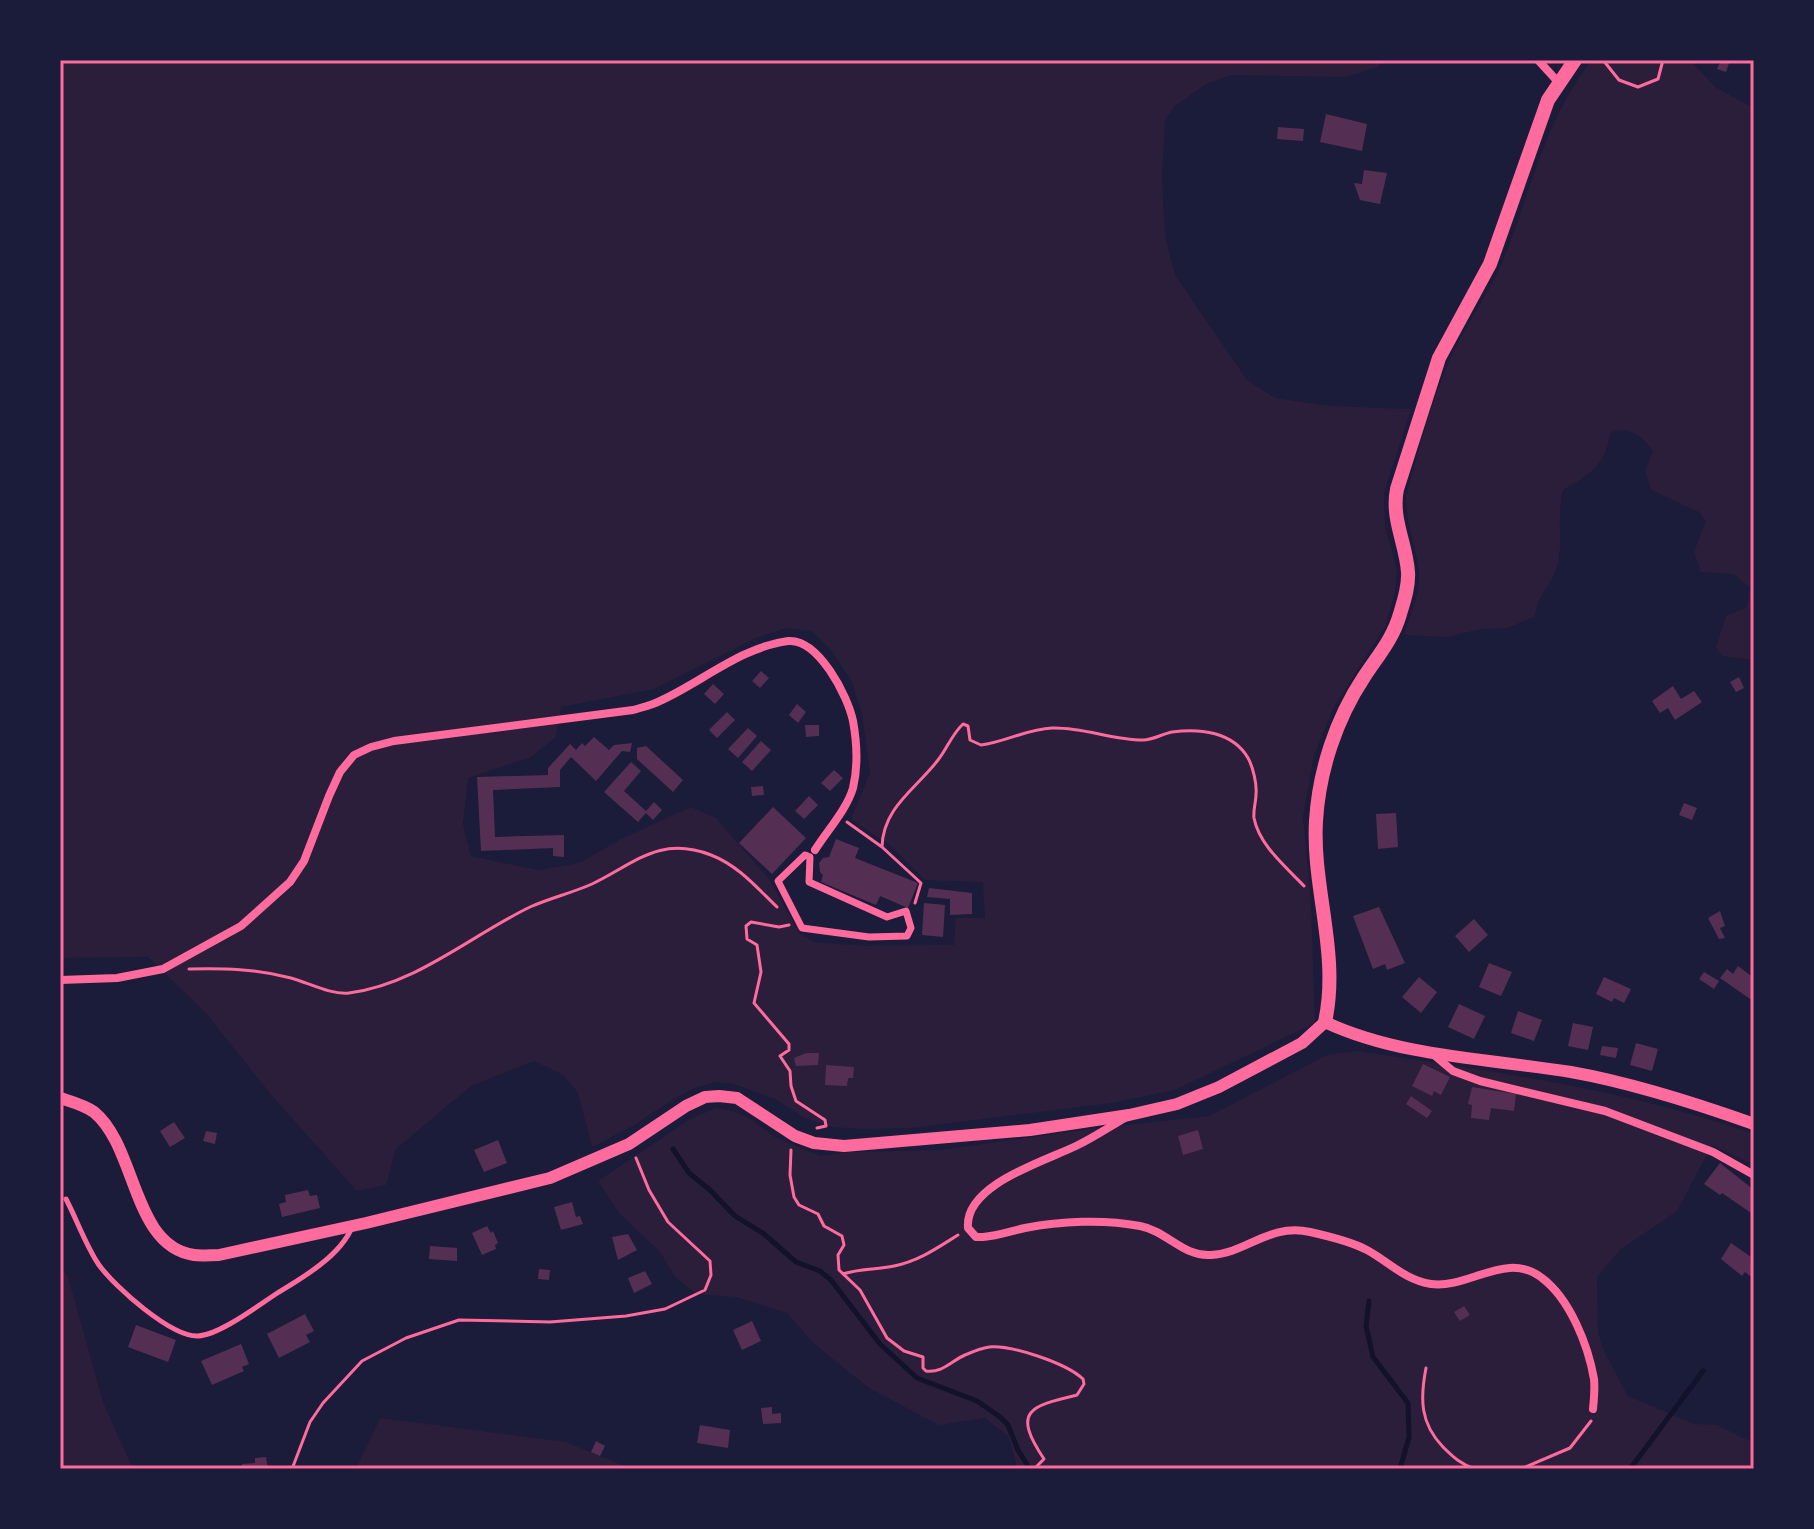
<svg xmlns="http://www.w3.org/2000/svg" width="1814" height="1529" viewBox="0 0 1814 1529" font-family="Signika,sans-serif">
  <style>
    .green { fill: #2a1e3b; fill-rule: evenodd }
    .lines { fill: none; stroke-linecap: round; stroke-linejoin: round }
    .stream { stroke: #12122b; stroke-width: 5 }
    .building { fill: #542f53 }
    .path { stroke: #ff6b9d; stroke-width: 3 }
    .service { stroke: #ff6b9d; stroke-width: 5 }
    .pedestrian { stroke: #ff6b9d; stroke-width: 7 }
    .minor { stroke: #ff6b9d; stroke-width: 8 }
    .tertiary { stroke: #ff6b9d; stroke-width: 12 }
    .secondary { stroke: #ff6b9d; stroke-width: 14 }
    .neatline { fill: none; stroke: #ff6b9d; stroke-width: 3 }
  </style>
  <rect width="100%" height="100%" fill="#1b1b3a"/>
  <path class="green" d="M60 60H1382L1378 67 1345 77 1232 75 1208 83 1175 106 1165 120 1162 176 1165 236 1175 275 1247 380 1275 398 1330 406 1411 409 1384 493 1385 526 1397 569 1395 593 1385 627 1334 707 1314 755 1303 817 1311 902 1315 1023 1175 1090 1112 1103 910 1128 859 1129 827 1126 803 1117 775 1099 734 1084 716 1082 694 1088 672 1100 631 1127 592 1147 578 1093 563 1075 534 1061 471 1086 396 1149 386 1185 357 1191 273 1097 205 1012 148 957 60 958ZM786 628 812 631 831 650 852 682 862 714 870 773 851 819 890 845 925 880 983 882 985 918H956L954 945 862 946 814 942 800 934 769 879 716 818 691 807 623 838 579 863 538 870 471 856 463 824 468 778 531 757 556 737 561 707 654 689 756 638Z
    M1592 60H1690L1715 87 1754 108V660L1722 656 1716 647 1726 616 1747 607 1750 587 1733 574 1701 572 1694 552 1706 521 1699 512 1651 490 1645 471 1653 451C1643 435 1627 425 1610 433 1606 465 1589 475 1563 490 1557 515 1562 535 1559 559 1556 580 1538 593 1535 616L1508 628 1481 629 1448 637 1404 635C1410 615 1421 593 1419 572 1416 546 1405 522 1406 496 1420 446 1433 392 1457 345 1470 318 1489 293 1501 265 1531 194 1543 122 1592 60Z
    M1357 1051C1491 1071 1626 1089 1754 1134V1165L1712 1145 1677 1211 1621 1249 1597 1277 1598 1332 1603 1349 1628 1396 1694 1424 1717 1425 1754 1443V1469H1018L1008 1436 985 1418 939 1425 869 1388 813 1343 787 1313 736 1297 697 1294 676 1278 660 1252 619 1213 598 1181 690 1119 716 1108 733 1111 749 1118 775 1137 820 1156 852 1152 940 1150 1090 1129 1209 1116 1327 1055Z
    M60 1266 68 1277 103 1402 133 1469H60Z
    M380 1418 566 1442 632 1469H356Z"/>
  <g class="lines">
    <path class="stream" d="M673 1149 689 1173 710 1190 735 1216 764 1234 796 1262 820 1271 831 1280 880 1344 917 1378 977 1401 1000 1417 1008 1425 1018 1450 1030 1469
      M1369 1301 1366 1326 1373 1357 1408 1403 1409 1437 1400 1469
      M1630 1469 1703 1371"/>
  </g>
  <path class="building" d="M1721 60H1730L1726 72 1717 69Z
    M1326 114 1367 124 1362 151 1320 142Z
    M1278 127 1304 129 1303 141 1277 139Z
    M1364 170 1387 173 1380 204 1360 200 1354 183 1362 184Z
    M761 671 769 678 760 688 752 681Z
    M1739 677 1744 688 1736 692 1730 682Z
    M713 684 724 694 715 704 704 694Z
    M1673 686 1681 699 1694 691 1702 702 1675 720 1668 708 1660 713 1652 701Z
    M797 704 806 712 798 723 789 715Z
    M727 712 735 720 717 738 709 730Z
    M805 725H819V736L806 737Z
    M748 728 757 736 738 758 728 749Z
    M594 737 609 750 614 745 632 743 630 752 622 751 596 781 571 757 560 770V787L493 790 495 837 564 835V857L553 856V848L481 851 477 777 548 775V768L570 744 576 750 582 743 585 746Z
    M761 741 771 750 752 771 742 762Z
    M646 746 683 780 673 792 637 759V748Z
    M631 762 641 771 624 791 646 811 654 802 662 810 653 820 646 813 638 822 604 792Z
    M834 770 843 778 830 791 821 783Z
    M763 786 764 795 752 796 751 787Z
    M809 796 818 805 804 819 795 811Z
    M1684 803 1697 808 1692 820 1679 815Z
    M773 807 806 838 772 874 739 843Z
    M1396 813 1398 847 1378 849 1376 814Z
    M836 839 859 848 855 858 918 883 908 908 880 896 876 905 821 882 823 875 820 872 819 863 823 858 829 857Z
    M929 888 972 893V914L950 915V899L927 897Z
    M924 903 945 905 943 937 922 935Z
    M1379 907 1405 963 1387 970 1385 964 1373 969 1353 916Z
    M1720 911 1725 926 1720 928 1725 938 1719 939 1708 918Z
    M1474 919 1488 935 1469 952 1455 936Z
    M1489 963 1512 972 1501 996 1479 987Z
    M1738 966 1754 978 1753 1001 1720 978 1727 969 1733 974Z
    M1704 972 1719 981 1714 989 1699 979Z
    M1419 977 1437 992 1421 1013 1402 997Z
    M1604 977 1631 989 1624 1003 1614 998 1612 1002 1596 994Z
    M1459 1004 1485 1016 1474 1039 1448 1027Z
    M1518 1011 1542 1020 1534 1041 1511 1033Z
    M1573 1023 1593 1027 1588 1050 1568 1046Z
    M1636 1043 1658 1049 1652 1071 1630 1065Z
    M1602 1046 1618 1048 1616 1058 1600 1055Z
    M806 1053H819L818 1065 796 1066 794 1058Z
    M1423 1064 1450 1077 1441 1095 1434 1091 1432 1096 1412 1086Z
    M826 1065 854 1067 853 1078H848L847 1086 825 1085Z
    M1472 1087 1516 1094 1514 1111 1491 1108 1489 1120 1471 1118 1472 1105 1468 1104Z
    M1411 1096 1432 1111 1427 1118 1406 1104Z
    M174 1122 185 1138 170 1147 160 1131Z
    M1198 1130 1203 1149 1183 1155 1178 1136Z
    M206 1131 217 1133 215 1144 203 1141Z
    M498 1140 507 1163 484 1172 474 1150Z
    M1720 1163 1754 1190V1215L1722 1193 1720 1195 1704 1184Z
    M308 1190 310 1196 317 1195 320 1208 282 1217 279 1204 286 1202 285 1195Z
    M572 1202 576 1217 580 1216 583 1224 561 1230 554 1207Z
    M487 1226 491 1233 493 1231 498 1243 495 1245 496 1249 482 1255 472 1233Z
    M628 1234 637 1250 618 1260 612 1237Z
    M1731 1243 1754 1259V1279L1745 1272 1742 1276 1721 1259Z
    M430 1246 457 1248V1261L429 1259Z
    M539 1269 550 1270 549 1280 538 1279Z
    M645 1271 652 1284 634 1293 628 1278Z
    M1464 1306 1470 1315 1460 1321 1454 1312Z
    M305 1314 314 1331 306 1335 310 1342 279 1358 267 1334Z
    M752 1321 761 1341 742 1350 733 1330Z
    M136 1325 176 1340 168 1362 128 1347Z
    M241 1344 249 1364 242 1367 244 1371 212 1385 201 1361Z
    M772 1407V1414L781 1413V1423L763 1424 761 1408Z
    M700 1425 730 1430 728 1448 697 1443Z
    M596 1441 605 1446 600 1456 591 1452Z
    M266 1457 268 1469H242V1464L255 1463V1458Z"/>
  <g class="lines">
    <path class="path" d="M1603 60 1619 80 1638 87 1658 79 1663 60
      M847 822 882 847 921 883 915 903
      M882 847C883 807 916 789 938 760 947 749 952 734 963 724L968 726 970 740 981 745C1005 742 1027 729 1052 728 1083 727 1112 740 1143 740 1153 740 1162 734 1172 732 1200 728 1233 732 1248 758 1253 767 1257 784 1256 794 1256 802 1253 810 1254 818 1259 845 1286 867 1304 886
      M789 925 779 927 751 922 746 926 747 939 757 945 761 972 754 1003 789 1044V1050L780 1056 790 1071 791 1086 796 1101 825 1120 826 1126 817 1128
      M189 969C224 968 256 969 291 978 309 983 331 995 349 993 417 984 470 936 530 907 550 898 572 893 592 884 634 864 659 835 711 855 739 866 756 887 777 907
      M791 1150 790 1175 794 1197 799 1205 818 1214 824 1226 842 1236 844 1245 838 1255 839 1270 860 1290 887 1338 904 1351 923 1357V1368L926 1371C943 1373 951 1361 965 1355 972 1352 982 1348 989 1347 1012 1345 1066 1363 1083 1379L1084 1384 1077 1395C1031 1406 1011 1410 1044 1459L1034 1469
      M843 1274C860 1268 877 1270 894 1266 919 1261 937 1248 958 1235
      M1426 1368C1420 1399 1420 1423 1443 1447 1453 1457 1462 1465 1475 1469
      M292 1469 310 1422 323 1403 362 1361 406 1338 459 1320 550 1322 626 1316 665 1309 705 1290 711 1275 710 1261 668 1222 649 1190 636 1158
      M1521 1469 1570 1448 1591 1421"/>
    <path class="service" d="M66 1199C77 1220 86 1246 99 1265 115 1287 171 1337 198 1336 220 1335 260 1304 279 1292 304 1277 341 1255 352 1227"/>
    <path class="pedestrian" d="M805 855 810 857 809 882 887 917 906 911 911 928 907 936 869 937 802 928 778 881Z"/>
    <path class="minor" d="M1538 60 1559 83
      M60 980 117 978 163 969 241 926 290 882 304 861 329 796 340 772 354 755 371 747 394 741 633 710C643 707 653 705 662 700 703 681 742 647 788 641 818 638 848 696 853 721 857 743 858 767 853 788 847 809 827 831 815 850
      M1434 1055 1453 1071 1480 1081 1605 1111 1713 1152 1754 1175
      M1125 1118C1109 1127 1093 1138 1076 1146 1045 1161 964 1185 968 1228L976 1237H983C998 1236 1011 1231 1025 1228 1060 1221 1104 1219 1140 1226 1167 1231 1183 1257 1211 1255 1247 1253 1269 1223 1310 1232 1328 1236 1350 1241 1367 1250 1389 1262 1405 1280 1431 1284 1469 1289 1507 1250 1542 1278 1570 1299 1588 1345 1594 1379 1595 1388 1594 1399 1593 1409"/>
    <path class="tertiary" d="M60 1098C72 1102 84 1105 94 1112 137 1147 132 1246 194 1255 202 1256 210 1255 219 1255L366 1223 550 1178 629 1144 686 1106 705 1097 719 1096 737 1098 795 1136 814 1143 844 1146 1030 1130 1129 1115 1177 1104 1219 1087 1302 1043 1325 1022C1399 1057 1491 1059 1571 1072 1633 1083 1695 1103 1754 1124"/>
    <path class="secondary" d="M1325 1022C1340 954 1312 888 1316 821 1319 771 1336 719 1364 677 1377 657 1393 639 1400 614 1404 601 1409 586 1408 572 1406 543 1391 519 1397 489L1439 358 1490 264 1548 100 1575 60"/>
  </g>
  <rect width="1814" height="1529" fill="none" stroke="#1b1b3a" stroke-width="124"/>
  <rect x="62" y="62" width="1690" height="1405" class="neatline"/>
</svg>
